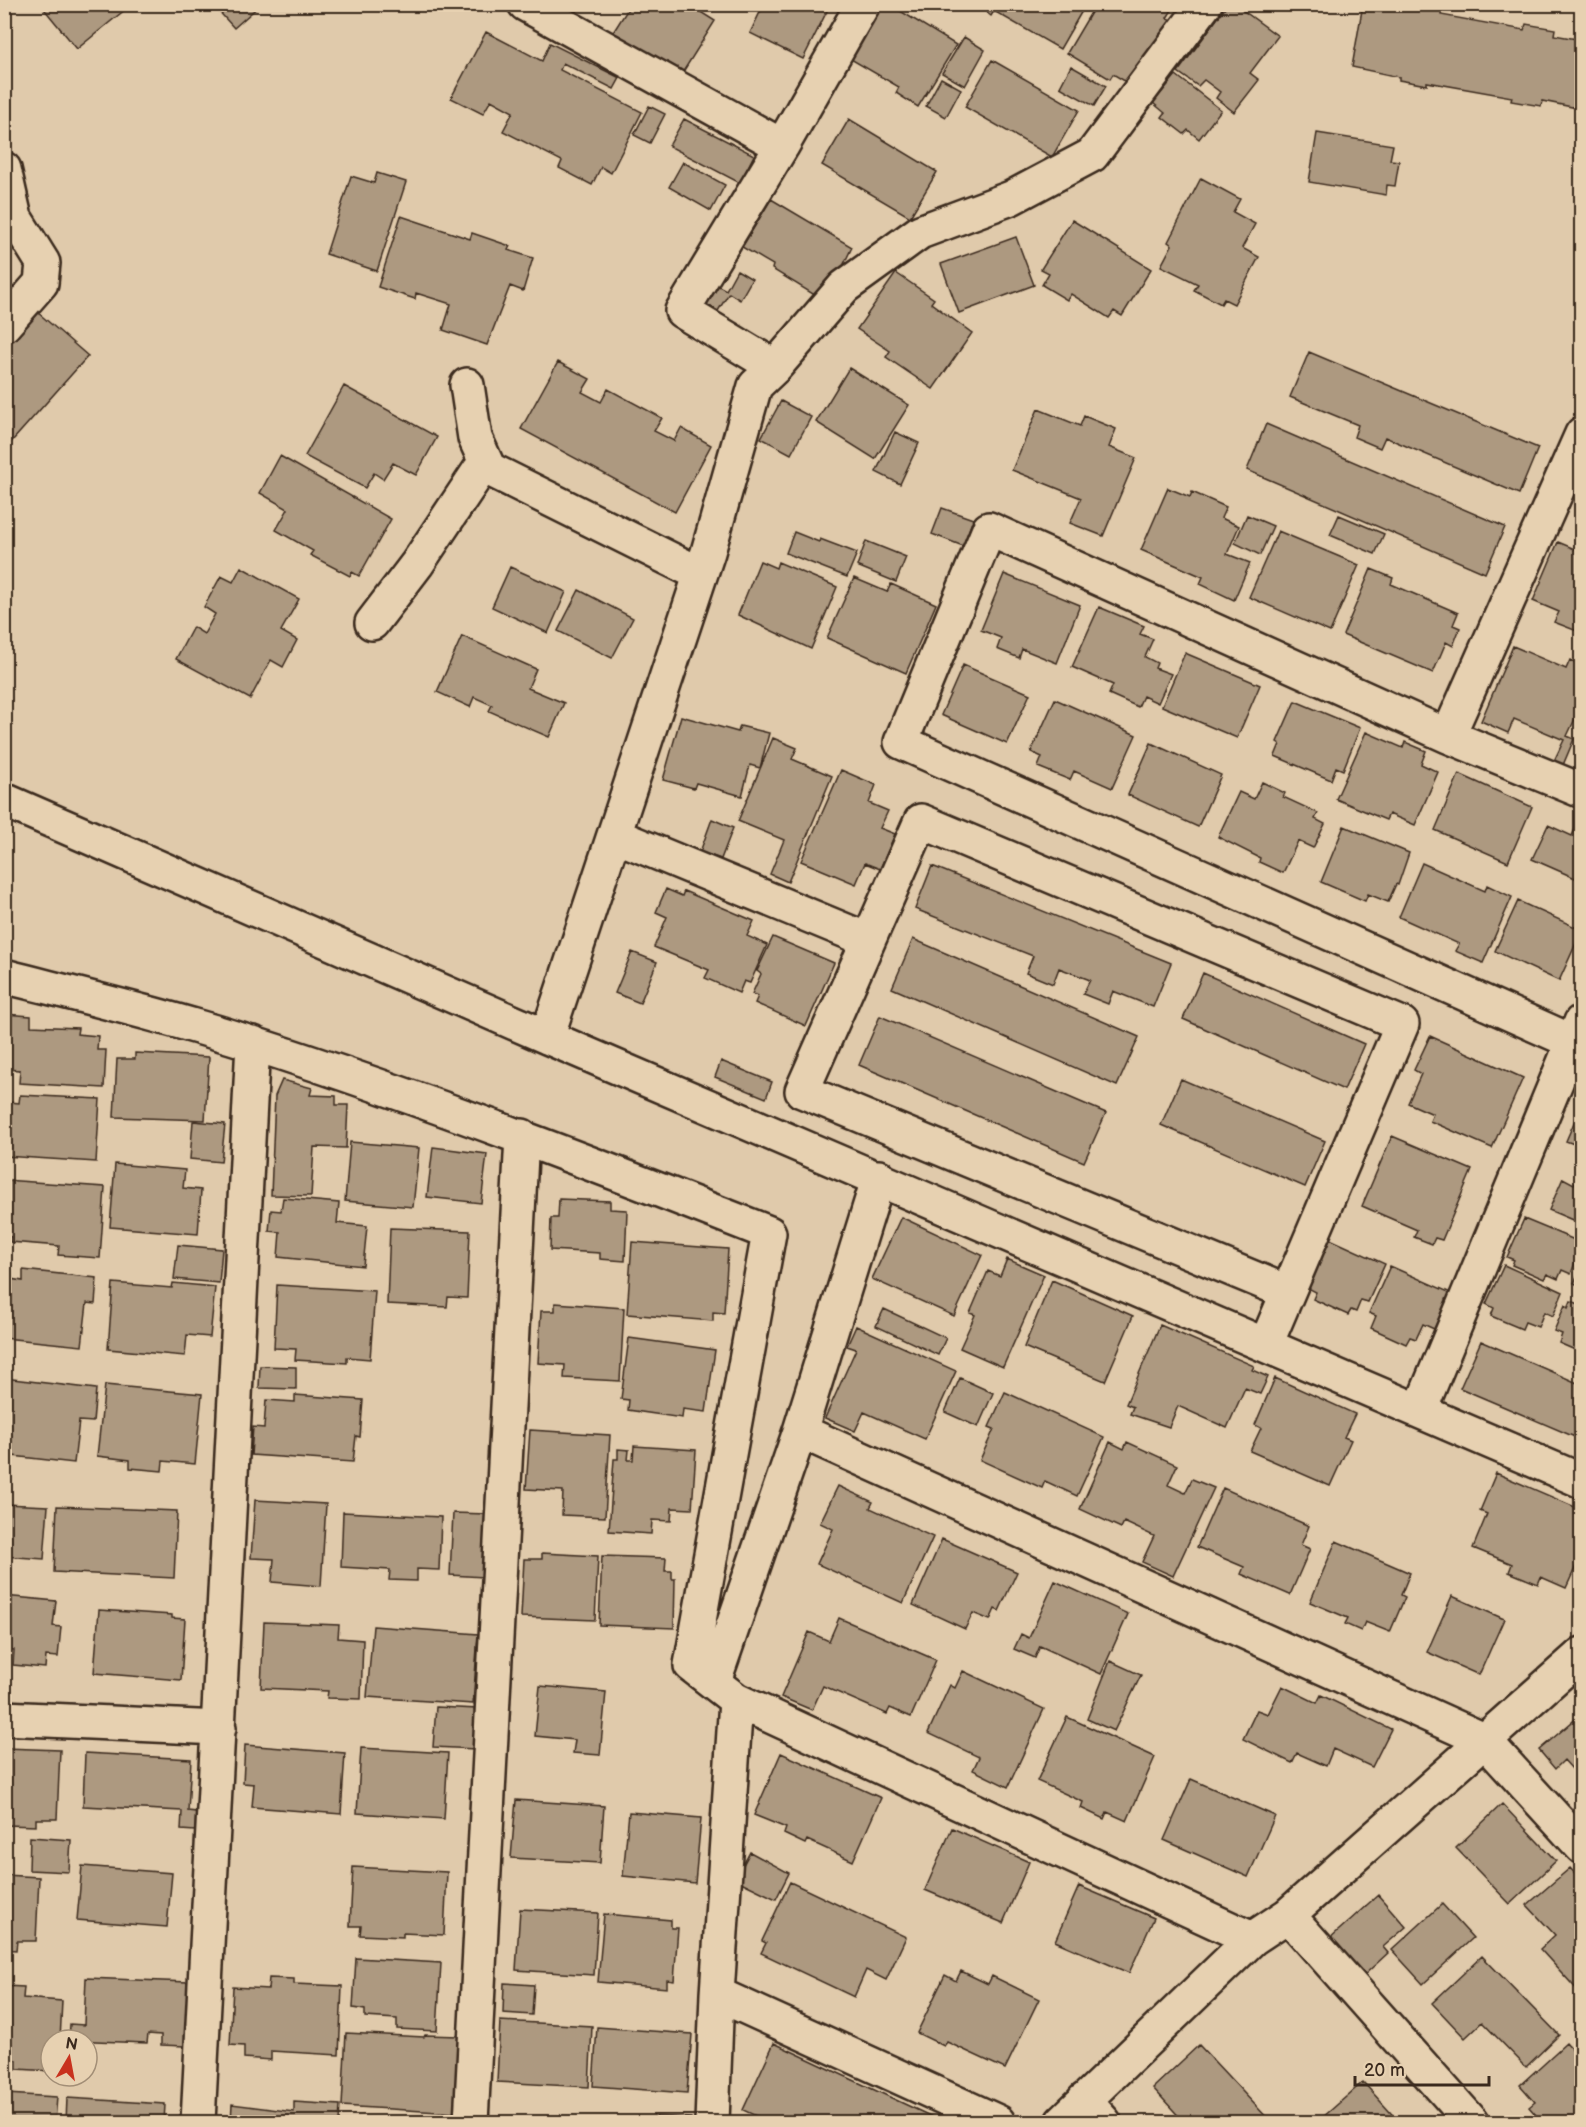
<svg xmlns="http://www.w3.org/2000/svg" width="1586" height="2127" viewBox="0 0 1586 2127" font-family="'Balsamiq Sans',sans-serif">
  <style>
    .building { fill: #ad9980; stroke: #3b2a1e; stroke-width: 1.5 }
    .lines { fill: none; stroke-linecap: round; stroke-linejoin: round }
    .minor-casing { stroke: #3b2a1e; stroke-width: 38 }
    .minor { stroke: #e7d1b1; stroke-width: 33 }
  </style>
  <rect width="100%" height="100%" fill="#e0caab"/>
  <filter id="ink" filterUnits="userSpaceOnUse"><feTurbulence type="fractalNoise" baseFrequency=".0167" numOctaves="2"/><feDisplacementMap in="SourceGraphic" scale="12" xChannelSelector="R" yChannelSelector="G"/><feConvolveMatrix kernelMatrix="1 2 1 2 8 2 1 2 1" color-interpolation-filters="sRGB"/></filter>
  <g filter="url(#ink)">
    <path class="building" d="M40 4H132L77 49Z
      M218 4H261L234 28 215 7Z
      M631 4H688L715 21 681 75 612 34Z
      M764 4H819L828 9 803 59 750 33Z
      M881 4H889L956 45 918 107 896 93 899 87 849 58Z
      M976 4H1086L1060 49 994 11 991 16Z
      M1096 4 1175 5 1167 18 1174 21 1128 83 1113 74 1110 79 1067 53Z
      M1228 4H1234L1278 36 1250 73 1259 80 1234 112 1216 98 1220 92 1204 80 1198 86 1178 72Z
      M1363 4H1383L1415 10 1416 4H1420L1442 9 1441 15 1524 30 1526 24 1555 29 1554 35 1582 40V109L1542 101 1541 106 1511 101 1512 97 1427 82V85L1399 80V77L1352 67Z
      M486 32 542 61 550 43 620 78 614 89 563 63 560 70 642 112 611 173 601 167 592 185 559 168 562 161 503 131 513 112 491 100 483 114 451 98Z
      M964 37 985 50 965 86 942 73Z
      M992 60 1079 110 1052 157 965 107Z
      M1071 66 1106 86 1094 106 1060 87Z
      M1176 75 1221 110 1199 139 1188 130 1184 134 1162 117 1165 113 1153 103Z
      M941 78 961 89 946 117 926 106Z
      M649 106 665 114 650 143 634 135Z
      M684 119 754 155 740 183 669 146Z
      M849 119 937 172 910 217 822 165Z
      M1317 133 1393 145 1390 160 1399 161 1395 186 1387 185 1386 195 1309 182Z
      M683 162 725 185 711 211 669 187Z
      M377 173 406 182 377 271 326 254 351 176 374 183Z
      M1201 178 1240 199 1233 212 1255 224 1242 248 1259 257 1234 304 1224 299 1221 304 1194 290 1198 284 1161 266 1172 245 1168 242Z
      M771 199 852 247 826 302 772 269 773 265 742 247Z
      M401 216 470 239 472 233 510 246 508 250 533 258 523 291 510 286 487 345 443 330 451 304 416 293 415 299 378 287Z
      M1072 220 1151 269 1122 316 1114 311 1109 318 1071 294 1067 300 1042 285 1049 273 1041 269Z
      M1016 237 1034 285 959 313 941 264Z
      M737 270 752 279 740 300 729 293 718 311 704 303 715 284 726 290Z
      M896 273 934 299 931 303 972 333 933 389 886 357 890 351 857 329Z
      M36 311 88 356 4 450V347Z
      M1309 352 1538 448 1519 494 1385 437 1380 448 1354 437 1358 425 1290 397Z
      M558 362 590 379 582 392 601 402 608 389 662 418 654 431 674 441 681 428 711 445 675 512 521 429Z
      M849 368 909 405 875 459 816 422Z
      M344 386 437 437 416 475 393 463 383 479 374 473 365 488 305 456Z
      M781 401 811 417 791 454 761 438Z
      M1038 409 1080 426 1084 416 1116 429 1109 447 1136 458 1103 536 1070 523 1081 498 1012 470Z
      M1266 424 1505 527 1485 573 1247 470Z
      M895 432 919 443 900 484 876 472Z
      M280 456 391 519 359 576 352 572 350 576 310 555 313 551 276 530 288 509 260 493Z
      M1168 488 1190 497 1192 492 1226 507 1221 518 1239 526 1227 554 1250 563 1234 600 1200 584 1203 577 1141 550Z
      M942 508 973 519 963 546 932 534Z
      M1247 515 1273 526 1260 555 1235 543Z
      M1339 515 1384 534 1375 554 1330 535Z
      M1278 531 1359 565 1330 632 1249 597Z
      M794 532 819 542 820 539 857 553 847 577 786 553Z
      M866 541 906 557 896 582 857 566Z
      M1558 542 1582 552V633L1554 622 1559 612 1533 601Z
      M760 561 776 568 778 562 837 587 811 649 738 615Z
      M241 567 299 599 281 631 297 640 283 667 271 660 250 699 176 659 193 627 204 634 215 614 204 607 221 576 233 582Z
      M510 567 566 592 548 633 492 607Z
      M1371 569 1393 578 1391 584 1458 613 1453 625 1460 628 1453 646 1446 642 1433 673 1343 635Z
      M1004 574 1080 605 1057 663 1022 649 1019 658 997 649 1001 638 981 630Z
      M854 578 887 592 891 584 936 604 906 673 827 638Z
      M579 590 633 618 612 658 558 631Z
      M1099 607 1144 626 1140 634 1153 639 1145 657 1157 663 1155 668 1171 674 1158 703 1143 696 1138 707 1109 694 1113 685 1072 667Z
      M462 636 536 669 528 688 564 703 549 737 489 711 492 705 474 697 470 707 437 692Z
      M1513 646 1566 669 1570 660 1582 665V704L1567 736 1574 739 1563 765 1554 761 1564 740 1514 719 1508 733 1481 721Z
      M1185 653 1260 685 1237 738 1162 706Z
      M963 665 1030 694 1007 744 941 715Z
      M1055 699 1136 735 1112 788 1074 771 1070 780 1038 767 1042 757 1031 752Z
      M1295 701 1360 728 1343 770 1336 767 1331 780 1275 756 1280 744 1277 742Z
      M681 716 738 732 740 726 769 733 760 768 750 765 742 796 696 783 694 788 663 780Z
      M1366 732 1403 748 1405 742 1426 751 1421 764 1438 772 1415 825 1389 814 1386 820 1336 799Z
      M773 738 797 748 792 759 832 776 788 882 770 874 784 840 738 821Z
      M1151 743 1221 775 1198 827 1128 795Z
      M841 770 876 785 869 803 888 811 880 828 895 834 880 869 865 863 856 884 801 861Z
      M1459 774 1532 807 1508 862 1435 830Z
      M1262 782 1285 793 1283 797 1318 813 1315 819 1325 824 1313 848 1298 841 1283 873 1259 862 1260 858 1218 837 1239 792 1254 799Z
      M712 819 733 828 721 859 700 852Z
      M1579 820 1582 821V881L1532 859 1548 825 1572 836Z
      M1344 826 1409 853 1398 885 1396 884 1388 902 1368 894 1365 901 1321 882Z
      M1422 863 1485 891 1487 885 1512 897 1483 963 1455 951 1459 944 1399 917Z
      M932 866 1171 963 1153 1007 1113 991 1108 1004 1083 994 1090 980 1059 968 1053 984 1026 973 1033 956 915 909Z
      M666 889 682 896 684 891 754 921 747 936 767 945 750 983 744 981 739 993 705 978 709 970 654 947 667 917 656 912Z
      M1518 901 1582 930 1559 981 1495 951Z
      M773 937 834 963 806 1026 755 1003 758 996 752 994 761 974 757 971Z
      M913 939 1139 1037 1117 1086 892 988Z
      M632 952 657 962 640 1003 615 993Z
      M1203 973 1364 1044 1344 1090 1183 1019Z
      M4 1014 31 1016V1026L78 1028 77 1034 98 1036 97 1050H106L104 1088 19 1083 20 1070 4 1069Z
      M880 1016 1106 1113 1084 1162 859 1065Z
      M1430 1036 1523 1078 1492 1148 1430 1121 1433 1114 1408 1103 1421 1074 1414 1070Z
      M135 1053 209 1057 205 1120 114 1117 117 1059H135Z
      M721 1061 772 1082 766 1098 715 1077Z
      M1181 1079 1325 1141 1305 1187 1161 1125Z
      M282 1080 312 1088 310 1095 336 1096V1105H348L346 1148 314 1147 311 1196 271 1195 275 1096Z
      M20 1095 100 1099 96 1162 4 1156V1126H7L9 1102 19 1103Z
      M1582 1104V1147L1566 1141Z
      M193 1121 225 1124 221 1162 190 1159Z
      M1392 1136 1472 1170 1442 1240 1435 1238 1432 1244 1414 1237 1417 1230 1362 1206Z
      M350 1142 419 1148 413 1207 345 1201Z
      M433 1147 487 1154 481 1203 427 1197Z
      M115 1164 185 1170 183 1188 201 1190 198 1234 110 1227Z
      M1582 1168V1224L1549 1210 1563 1178 1574 1184Z
      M4 1180 105 1187 100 1258 58 1255 59 1246 10 1242 11 1237 4 1236Z
      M283 1198 339 1203 337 1223 367 1226 363 1266 278 1257 280 1232 269 1231 271 1210 281 1211Z
      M559 1199 610 1201V1209L627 1210 625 1261 600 1259V1253L550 1250 551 1218H558Z
      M901 1217 982 1255 954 1316 872 1279Z
      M1524 1219 1582 1243 1571 1274 1562 1270 1558 1279 1547 1274 1544 1279 1512 1265 1514 1260 1507 1257Z
      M390 1228 470 1231 467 1298 448 1297 447 1307 387 1304Z
      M1330 1239 1385 1264 1368 1302 1361 1300 1356 1312 1351 1310 1348 1315 1313 1299 1316 1292 1308 1288Z
      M632 1242 728 1249 724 1313 713 1312V1321L627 1314Z
      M178 1245 222 1249 219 1283 174 1279Z
      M1007 1259 1044 1275 1003 1367 960 1348 975 1315 970 1313 988 1271 1000 1276Z
      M1504 1265 1563 1292 1553 1316 1544 1312 1538 1327 1525 1322 1522 1329 1491 1316 1494 1308 1486 1304Z
      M1582 1265V1287L1574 1283Z
      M1390 1266 1451 1293 1434 1329 1423 1324 1416 1339 1410 1337 1406 1344 1371 1328 1376 1316 1369 1313Z
      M23 1270 97 1278 95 1304 87 1303 82 1346 4 1338V1278L23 1281Z
      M1052 1280 1133 1316 1105 1381 1024 1347Z
      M113 1283 172 1288 173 1283 215 1287 210 1337 187 1335 185 1356 108 1349Z
      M277 1285 375 1291 370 1359 347 1357V1363L295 1360 296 1349 274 1348Z
      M1571 1301 1582 1305V1353L1559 1343 1562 1334 1554 1331 1565 1305 1568 1308Z
      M555 1303 624 1308 620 1381 564 1378 565 1365 538 1363 541 1311H555Z
      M884 1309 946 1338 938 1355 876 1326Z
      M1160 1325 1254 1366 1252 1370 1268 1377 1260 1394 1245 1388 1227 1428 1178 1406 1169 1427 1130 1414 1133 1407 1126 1404Z
      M856 1326 956 1371 925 1439 864 1412 855 1431 825 1418 856 1349 847 1346Z
      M629 1338 715 1350 706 1412 683 1409 682 1418 628 1410 629 1400 621 1399Z
      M1481 1341 1582 1385V1440L1460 1388Z
      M260 1366 296 1367V1389L259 1388Z
      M4 1378 96 1389 93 1422 79 1421 74 1463 4 1455Z
      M960 1378 993 1393 978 1427 945 1412Z
      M1275 1378 1355 1414 1344 1437 1351 1440 1330 1486 1250 1451 1261 1428 1255 1425Z
      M105 1385 202 1394 195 1464 163 1461 162 1471 130 1468V1460L97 1456Z
      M1005 1392 1104 1437 1077 1496 1045 1481 1042 1488 980 1460 994 1429 989 1427Z
      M295 1395 363 1400 360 1437 356 1436 353 1462 251 1455 253 1427 264 1428 266 1400 295 1402Z
      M530 1430 610 1435 605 1517 562 1515 563 1491 526 1489Z
      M1110 1442 1124 1449 1127 1442 1177 1465 1168 1485 1185 1493 1192 1479 1214 1488 1173 1576 1142 1562 1154 1536 1124 1522 1121 1528 1080 1509Z
      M634 1446 696 1450 692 1509 672 1508 671 1521 652 1520 651 1534 609 1531 614 1459H618V1449L629 1450 628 1460H633Z
      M1496 1473 1582 1510V1553L1566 1588 1541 1577 1538 1584 1509 1572 1512 1564 1473 1548 1487 1514 1480 1511Z
      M838 1486 873 1502 870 1508 933 1537 903 1603 817 1564 833 1529 820 1523Z
      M1223 1488 1309 1526 1301 1545 1310 1549 1290 1595 1241 1574 1244 1567 1197 1547Z
      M255 1500 326 1504 321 1586 272 1582 274 1559 251 1558Z
      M4 1504 48 1506 44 1559 4 1556Z
      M57 1506 177 1511 174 1578 54 1572Z
      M343 1512 441 1517 439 1570 417 1569V1581L389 1580 390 1570 341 1567Z
      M453 1513 487 1514 484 1577 450 1575Z
      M942 1539 1017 1572 999 1611 995 1609 990 1620 973 1613 965 1629 913 1605Z
      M1336 1541 1410 1573 1401 1595 1405 1597 1390 1632 1365 1622 1361 1631 1345 1624 1348 1618 1310 1602Z
      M542 1553 598 1556 595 1620 521 1617 524 1559H542Z
      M602 1556 666 1558 665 1571H672V1579H675L674 1628 599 1625Z
      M1055 1581 1128 1614 1101 1674 1040 1646 1035 1658 1014 1649 1021 1634 1029 1638Z
      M4 1596 56 1601 53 1626 61 1627 58 1657 46 1656 45 1668 13 1665 14 1650 4 1649Z
      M1452 1596 1504 1619 1479 1675 1427 1652Z
      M99 1610 172 1615V1618L185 1619 181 1680 94 1673Z
      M839 1618 936 1660 911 1717 890 1708 887 1714 823 1686 812 1710 781 1697 809 1632 829 1641Z
      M264 1622 339 1625 338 1638 363 1640 361 1699 327 1698 328 1691 261 1688Z
      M373 1626 478 1634 473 1704 367 1697Z
      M1110 1661 1141 1675 1114 1731 1087 1719Z
      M963 1671 1044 1709 1008 1787 973 1770 979 1757 928 1733 950 1685 955 1688Z
      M540 1686 606 1692 600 1755 573 1753 575 1740 535 1736Z
      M1282 1686 1317 1703 1321 1695 1391 1729 1372 1767 1333 1749 1326 1766 1297 1753 1292 1763 1243 1739 1257 1710 1268 1714Z
      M436 1707 478 1709 476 1749 433 1747Z
      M1067 1717 1155 1757 1127 1821 1107 1812 1104 1819 1081 1808 1083 1802 1037 1781Z
      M1578 1717 1582 1720V1780L1564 1760 1555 1769 1539 1750Z
      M245 1745 345 1753 341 1814 252 1807 254 1784 243 1783Z
      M4 1748 60 1750 57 1819H36V1826L6 1825Z
      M361 1748 448 1753 444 1819 357 1813Z
      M85 1753 191 1759 188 1811 196 1812 195 1831 181 1830 182 1811 83 1806Z
      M781 1753 881 1798 853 1861 807 1840 805 1844 784 1834 786 1828 754 1815Z
      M1191 1779 1275 1816 1248 1877 1164 1840Z
      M516 1800 604 1806 600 1863 511 1858Z
      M1502 1804 1556 1861 1510 1904 1456 1848Z
      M629 1812 701 1818 695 1883 623 1876Z
      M952 1828 1029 1862 1003 1923 925 1890Z
      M30 1837 71 1840 69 1872 29 1870Z
      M750 1852 789 1873 776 1899 741 1882 742 1867Z
      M82 1866 172 1873 167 1927 77 1920Z
      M353 1867 447 1872 444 1935 403 1933V1937L360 1935 361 1926H350Z
      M1570 1868 1582 1881V1995L1540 1949 1555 1935 1527 1905Z
      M4 1875 39 1877 36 1941H17L16 1950 4 1949Z
      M790 1882 906 1937 886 1980 866 1970 854 1997 761 1953 766 1943 762 1941Z
      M1079 1886 1154 1918 1129 1973 1055 1941Z
      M1378 1895 1406 1927 1383 1947 1388 1953 1362 1977 1329 1939Z
      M1442 1904 1473 1938 1423 1984 1392 1950Z
      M520 1909 598 1913 594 1975 516 1970Z
      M604 1914 671 1920V1928H678L674 1981 667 1980V1988L598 1982Z
      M1482 1956 1559 2035 1526 2067 1482 2022 1465 2038 1432 2003Z
      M356 1958 441 1963 437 2031 397 2029V2019L365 2017V2010L353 2008Z
      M961 1971 988 1984 992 1976 1039 1999 1005 2069 947 2042 944 2046 917 2033 945 1975 956 1981Z
      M86 1978 188 1982 185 2046 161 2045V2035L148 2034 147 2043 69 2040 70 2024 84 2025Z
      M269 1978 294 1979V1984L342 1986 339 2055 271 2051V2060L244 2058V2046L230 2045 233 1987 268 1989Z
      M504 1983 534 1985 532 2015 503 2013Z
      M4 1986 24 1987 23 1998 62 2001 60 2040H51V2071L17 2069V2060H4Z
      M500 2021 592 2026 589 2087 497 2082Z
      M597 2027 692 2034 687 2093 593 2086Z
      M346 2033 424 2037 425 2035 459 2036 455 2113 342 2106Z
      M774 2043 943 2122H769L743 2110Z
      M1566 2043 1582 2061V2122H1542L1529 2107 1535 2102 1520 2085Z
      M1199 2045 1271 2122H1184L1153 2088Z
      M1363 2082 1399 2122H1326L1322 2118Z
      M6 2094 57 2097 55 2122H4Z
      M67 2098 165 2104 164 2122H66Z
      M294 2102 340 2105 339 2122H231L232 2104 294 2112Z
      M656 2116 691 2118V2122H656Z"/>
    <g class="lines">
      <defs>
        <path id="minor" d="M525 4 782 146
          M4 169 15 218 43 263 41 283 4 325
          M775 367 682 311 782 146 863 4
          M467 385 475 438 489 469
          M372 623 417 564 479 471 489 469 700 574
          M1448 736 1582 434
          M4 800 547 1037 1582 1481
          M614 835 868 940
          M4 979 8 977C90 998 173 1018 254 1044 428 1100 599 1166 769 1233L691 1665 736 1700 1252 1939
          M547 1037 708 552 755 386 775 367 844 287 920 232 1011 198 1092 155 1205 4
          M1571 1041 901 742 989 529 1448 736 1582 791
          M1266 1344 1402 1024 921 821 802 1091 1287 1292
          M1420 1410 1581 1022
          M800 1431 1484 1740 1582 1847
          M714 1681 800 1431 879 1177
          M4 1718 219 1728
          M1288 1915 1472 2122
          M717 1994 998 2122
          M1084 2100 1104 2122
          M198 2122 253 1043
          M471 2122 522 1136
          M712 2122 717 1994 736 1700
          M1062 2122 1252 1939 1288 1915 1582 1654"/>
      </defs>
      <use href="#minor" class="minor-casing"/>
      <use href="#minor" class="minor"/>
    </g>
  </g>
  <rect width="1586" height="2127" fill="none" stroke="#e7d1b1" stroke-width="24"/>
  <rect x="12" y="12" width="1562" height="2103" fill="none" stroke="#3b2a1e" stroke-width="2" filter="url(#ink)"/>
  <g transform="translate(69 2058) rotate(10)"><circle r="28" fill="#e7d1b1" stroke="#a28e76" stroke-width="1.5"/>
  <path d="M0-4.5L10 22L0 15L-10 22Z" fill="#c8321e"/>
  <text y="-9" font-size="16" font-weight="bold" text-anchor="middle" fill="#3b2a1e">N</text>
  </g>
  <path d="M1355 2076v9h134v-9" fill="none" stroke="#3b2a1e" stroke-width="3"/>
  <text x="1364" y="2076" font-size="18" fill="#3b2a1e" stroke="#e7d1b1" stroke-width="4.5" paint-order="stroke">20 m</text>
</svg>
